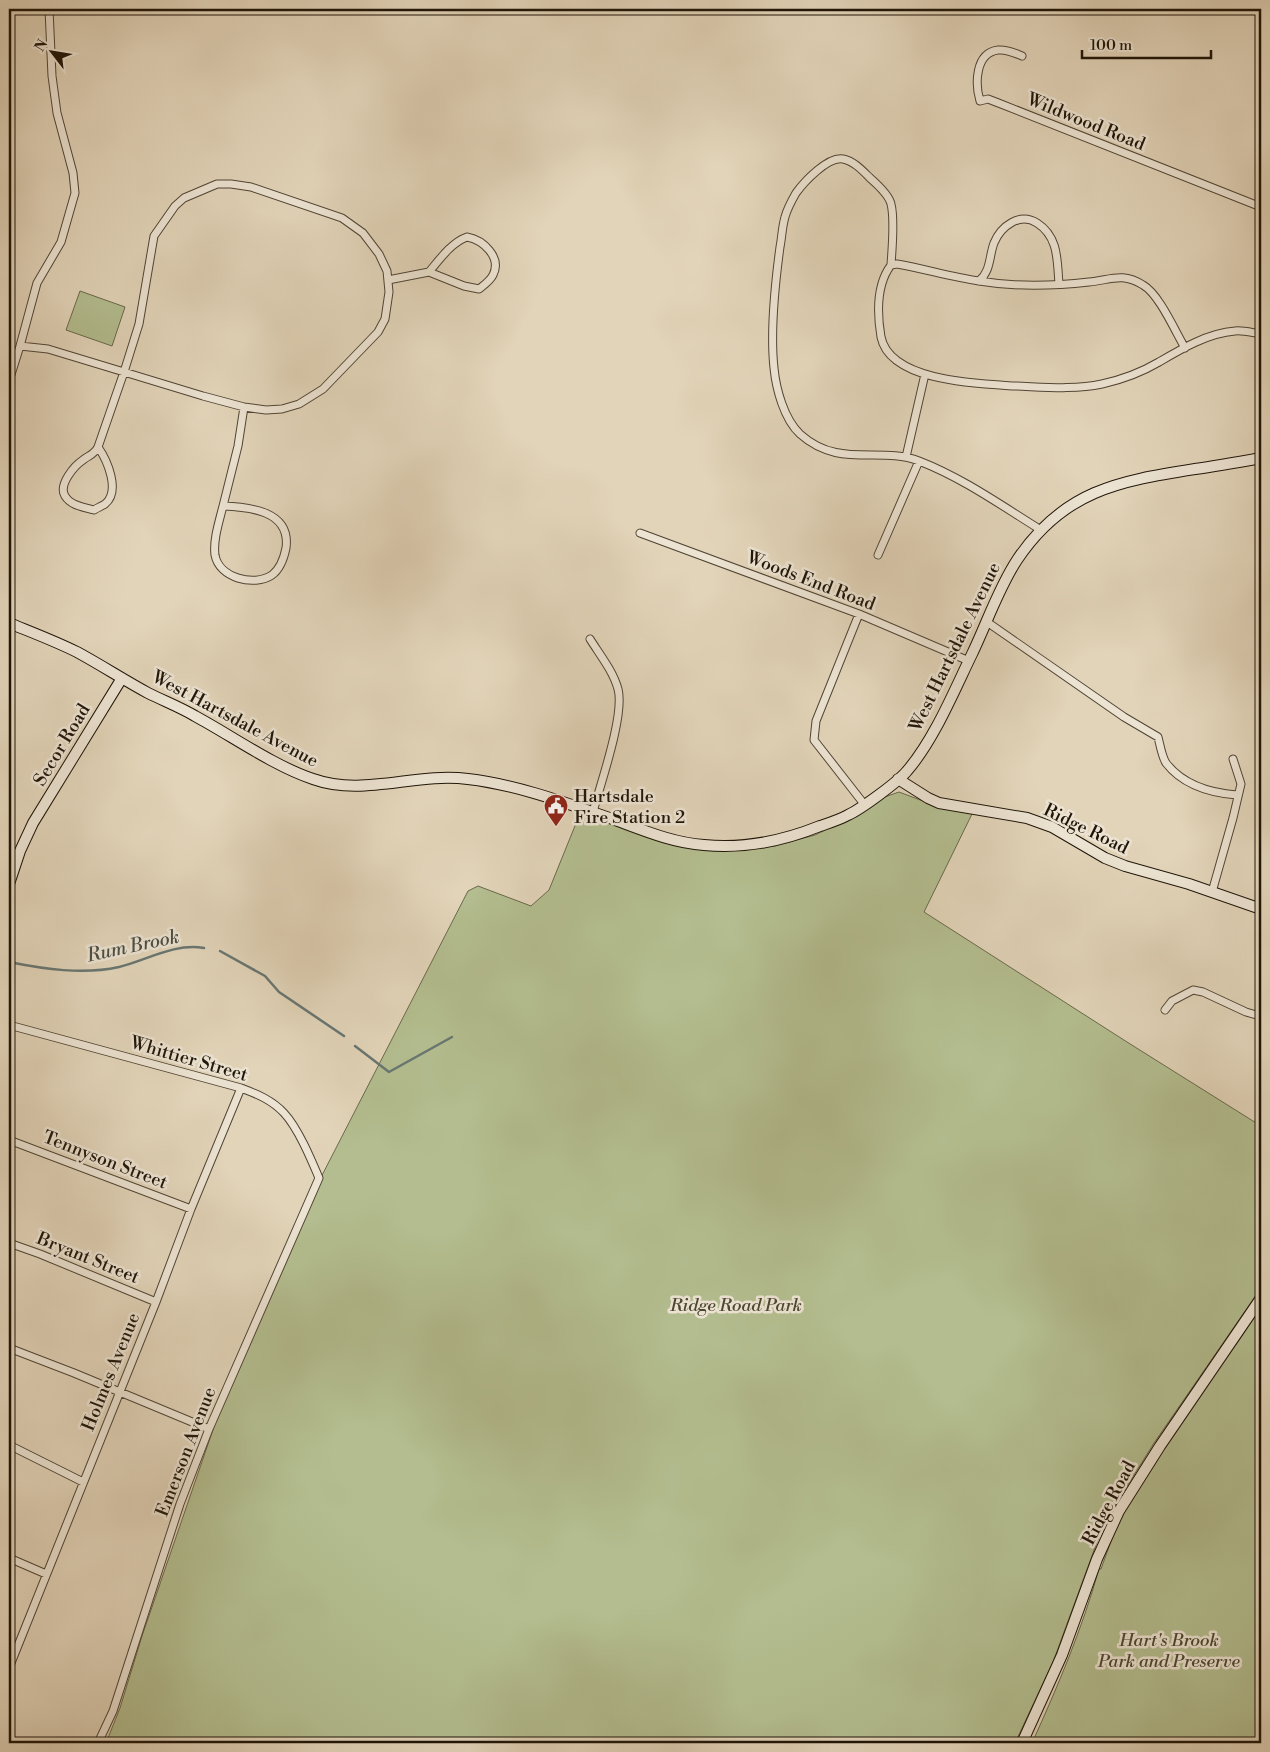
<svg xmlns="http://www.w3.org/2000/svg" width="1270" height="1752" viewBox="0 0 1270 1752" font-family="'Libre Bodoni',serif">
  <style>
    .green { fill: #b3bd8f; stroke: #69694c }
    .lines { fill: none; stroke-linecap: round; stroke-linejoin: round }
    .stream { stroke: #687672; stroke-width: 2.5 }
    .street-casing { stroke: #504535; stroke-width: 9 }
    .secondary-casing { stroke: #1f1509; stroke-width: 12 }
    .street { stroke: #ece3d2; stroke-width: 7 }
    .secondary { stroke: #ece3d2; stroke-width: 10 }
    .labels { text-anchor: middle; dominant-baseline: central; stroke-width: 5; stroke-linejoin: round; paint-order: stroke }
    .street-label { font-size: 18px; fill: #1f1509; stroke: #ece3d2 }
    .poi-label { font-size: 18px; fill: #1f1509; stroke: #ece3d2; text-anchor: start }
    .park-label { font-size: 18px; font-style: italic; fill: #4b4731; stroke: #ece3d2 }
    .water-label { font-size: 19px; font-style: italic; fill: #494d46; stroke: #ece3d2 }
  </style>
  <rect width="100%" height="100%" fill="#e2d4b9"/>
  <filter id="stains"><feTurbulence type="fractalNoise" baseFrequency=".004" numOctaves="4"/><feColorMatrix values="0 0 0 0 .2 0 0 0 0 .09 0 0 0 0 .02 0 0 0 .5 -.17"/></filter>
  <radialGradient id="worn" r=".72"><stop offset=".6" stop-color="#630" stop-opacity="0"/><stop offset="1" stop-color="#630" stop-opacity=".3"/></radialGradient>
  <path class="green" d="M80 291 125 307 112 346 66 330Z
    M899 792 931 804 972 814 924 912 1127 1042 1261 1126V1288L1154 1443 1104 1523 1053 1662 1015 1743H106L120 1708 142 1636 216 1421 316 1187 468 891 478 886 531 906 549 890 581 811 655 838 739 849 775 846 815 835 844 821 876 800Z
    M1261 1307V1743H1032C1058 1686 1082 1629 1099 1569H1101L1115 1530 1130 1501 1191 1404 1237 1343Z"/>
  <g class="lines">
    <path class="stream" d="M220 951 265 976 279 992 344 1036
      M9 962C44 969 83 975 119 967 147 960 174 943 204 948
      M355 1046 389 1072 452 1037"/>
    <defs>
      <path id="street" d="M1022 56C1015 53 1007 49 998 50 975 53 975 84 980 101L988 99 1001 104 1261 207
        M467 237C483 240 502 257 493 275 490 281 484 285 479 289L464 286 429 272C439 260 452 242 467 237Z
        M891 265 897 264C925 269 952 277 979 281 1015 287 1053 286 1089 282 1111 280 1122 272 1143 285 1159 294 1175 331 1185 348
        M388 280 429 272
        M979 281C991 271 989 256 994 243 1001 226 1020 212 1037 223 1059 237 1057 261 1059 284
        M20 346 48 349 124 372 203 396 244 407 266 410 282 409 299 404 323 389 378 332 385 319 389 292 387 271 379 254 363 233 342 218 251 187 231 184H217L184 198 175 206 154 236 139 324 124 372 98 447
        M9 381 20 346 37 283 61 242 75 193 73 173 57 113 52 76 49 9
        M98 447C107 460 121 491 105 504 102 506 97 508 94 510 84 507 71 506 65 496 58 485 74 466 83 460 89 455 94 455 98 447Z
        M906 457 925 374
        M223 506C250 507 291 511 286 548 284 558 280 569 272 575 254 587 219 578 215 555 213 540 219 522 223 506Z
        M223 506 238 446 244 407
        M1041 530C1002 506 963 478 919 461 879 446 839 469 800 434 784 419 776 389 774 368 770 331 775 284 780 247 782 237 782 227 785 217 787 209 792 200 796 193 804 182 828 156 843 159 854 161 863 171 870 178 878 185 889 195 891 204 895 220 892 248 891 265 876 285 877 313 881 337 890 382 980 384 1015 386 1044 387 1074 390 1102 384 1120 380 1142 372 1159 362 1181 349 1208 333 1235 331 1243 330 1253 333 1261 334
        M640 533 859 614 969 661
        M878 555 919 461
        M859 614 816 721 814 740 864 804
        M987 622 1124 717 1158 737C1160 745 1162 757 1166 763 1183 785 1211 793 1237 795
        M590 639C600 655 613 671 618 689 625 715 600 785 593 812
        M1212 892 1233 818 1241 784 1233 759
        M1165 1010 1172 1001 1193 990 1203 992 1246 1012 1260 1016 1261 1015
        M9 1025 241 1088C257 1094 272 1100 284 1113 298 1128 311 1159 319 1178L209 1429 180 1504 113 1711 98 1743
        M9 1140 191 1209
        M9 1243 40 1254 156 1302
        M9 1348 74 1373 209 1429
        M9 1445 83 1482
        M9 1558 46 1574
        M9 1668 156 1302 191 1209 241 1088"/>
      <path id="secondary" d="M9 623C31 632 55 641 77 652 101 665 124 680 148 693 164 701 180 707 195 716 232 736 274 766 313 779 363 797 416 772 468 779 519 785 569 804 618 821 645 831 674 843 704 845 744 849 783 841 820 826 829 823 839 820 848 815 861 809 898 782 907 771 934 740 954 691 972 654 987 623 998 589 1017 560 1063 491 1118 481 1195 469 1217 466 1239 462 1261 458
        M898 779 928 798 939 803 1027 818 1052 827 1105 858 1125 866 1189 884 1261 909
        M9 884 20 851 33 823 122 678
        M1022 1743 1062 1655 1097 1559 1119 1511 1160 1446 1261 1298"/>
    </defs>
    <use href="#street" class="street-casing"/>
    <use href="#secondary" class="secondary-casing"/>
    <use href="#street" class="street"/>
    <use href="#secondary" class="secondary"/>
  </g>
  <defs>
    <symbol id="civic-pin" viewBox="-11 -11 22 30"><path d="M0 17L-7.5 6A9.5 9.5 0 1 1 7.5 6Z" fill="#8f2418" stroke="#ece3d2"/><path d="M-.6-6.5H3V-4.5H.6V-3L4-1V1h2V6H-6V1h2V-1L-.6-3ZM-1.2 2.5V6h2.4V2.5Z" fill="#fff"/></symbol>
  </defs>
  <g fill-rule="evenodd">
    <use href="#civic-pin" x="542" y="792" width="28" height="38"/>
  </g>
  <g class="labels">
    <g class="street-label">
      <text transform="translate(1086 122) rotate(22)">Wildwood Road</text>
      <text transform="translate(811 581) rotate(21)">Woods End Road</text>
      <text transform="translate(955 647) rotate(-64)">West Hartsdale Avenue</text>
      <text transform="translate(235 719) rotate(28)">West Hartsdale Avenue</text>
      <text transform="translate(62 745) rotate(-59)">Secor Road</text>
      <text transform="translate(1086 829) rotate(26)">Ridge Road</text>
      <text transform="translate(189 1059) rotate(16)">Whittier Street</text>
      <text transform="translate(105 1160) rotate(21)">Tennyson Street</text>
      <text transform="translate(88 1258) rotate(22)">Bryant Street</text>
      <text transform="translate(111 1372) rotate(-68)">Holmes Avenue</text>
      <text transform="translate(186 1452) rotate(-69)">Emerson Avenue</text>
      <text transform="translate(1109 1503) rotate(-62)">Ridge Road</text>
    </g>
    <g class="poi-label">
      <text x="574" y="796">Hartsdale<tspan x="574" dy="21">Fire Station 2</tspan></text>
    </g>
    <g class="park-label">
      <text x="736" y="1305">Ridge Road Park</text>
      <text x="1169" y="1640">Hart's Brook<tspan x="1169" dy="21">Park and Preserve</tspan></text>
    </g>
    <g class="water-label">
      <text transform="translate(133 946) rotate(-12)">Rum Brook</text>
    </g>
  </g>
  <rect width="1270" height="1752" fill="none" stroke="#e2d4b9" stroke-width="30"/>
  <rect x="10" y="10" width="1250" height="1732" fill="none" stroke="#1f1509" stroke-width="2.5"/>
  <rect x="15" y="15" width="1240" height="1722" fill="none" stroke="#1f1509"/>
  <g transform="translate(52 52) rotate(301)" stroke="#ece3d2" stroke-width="4" paint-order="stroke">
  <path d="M0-4L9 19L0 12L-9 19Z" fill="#1f1509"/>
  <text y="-8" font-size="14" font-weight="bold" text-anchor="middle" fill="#1f1509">N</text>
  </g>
  <path d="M1082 50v8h129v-8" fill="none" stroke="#1f1509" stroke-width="2.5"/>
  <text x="1090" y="50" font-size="15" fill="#1f1509" stroke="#ece3d2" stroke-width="4" paint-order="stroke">100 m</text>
  <rect width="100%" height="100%" filter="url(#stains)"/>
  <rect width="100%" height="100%" fill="url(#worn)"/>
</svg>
